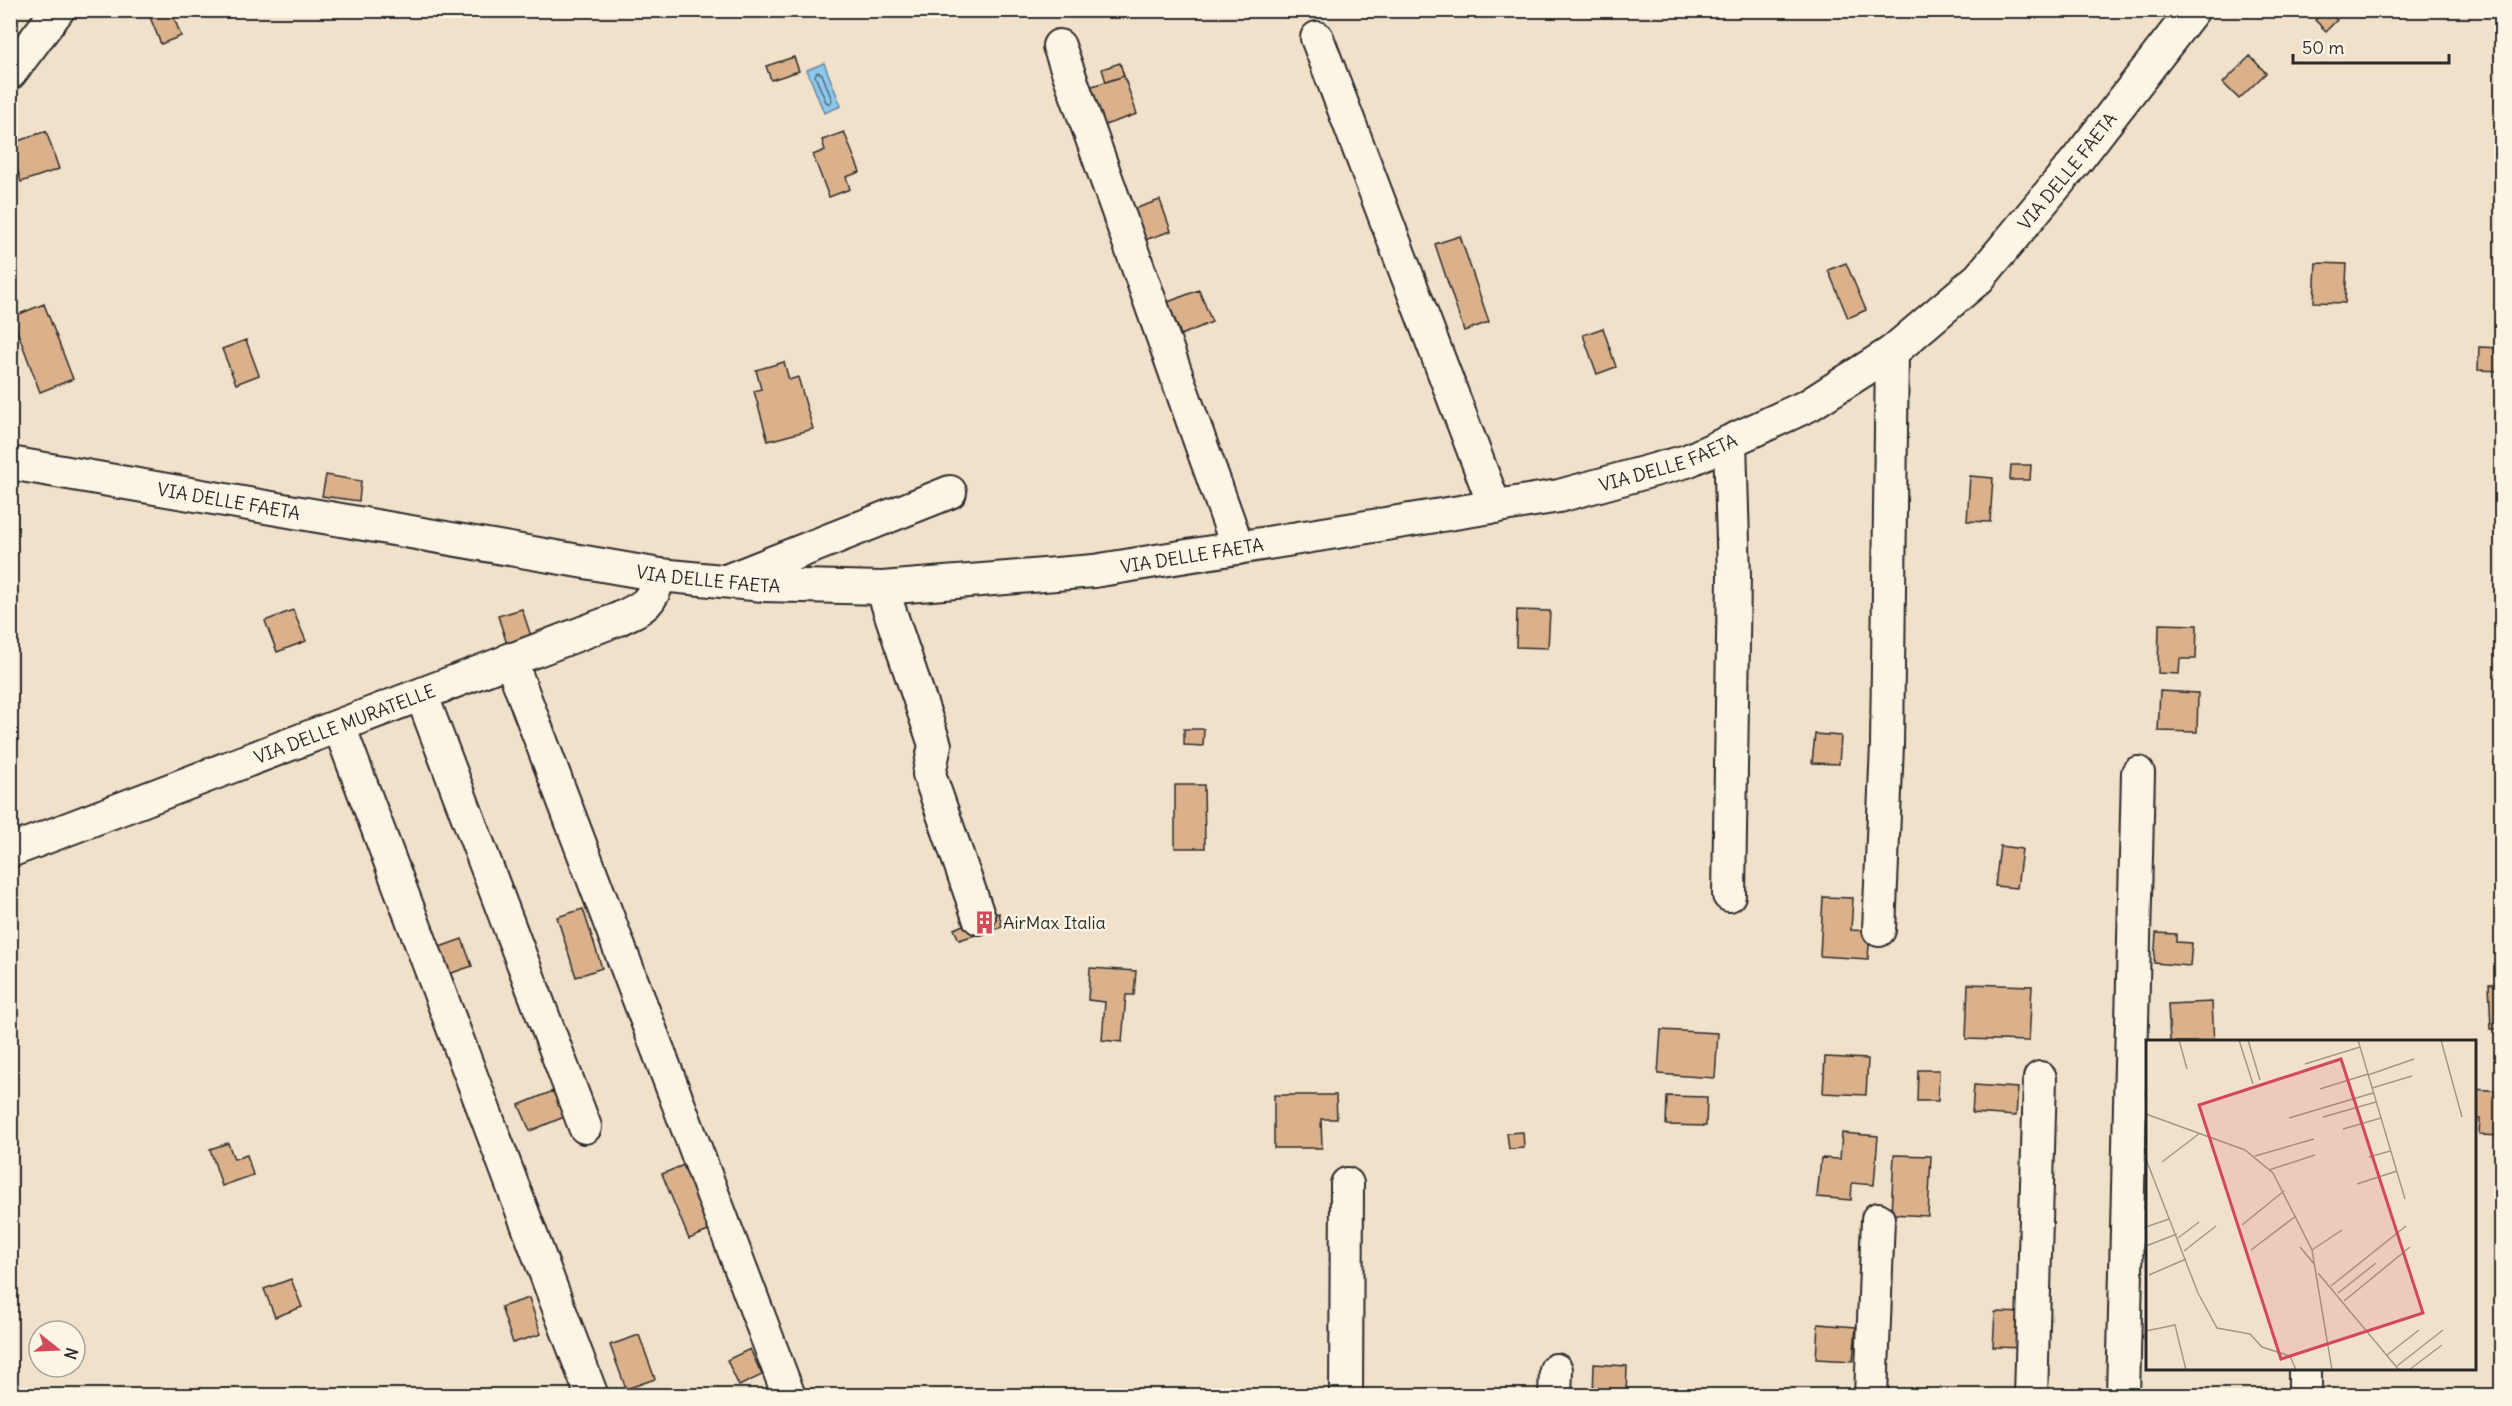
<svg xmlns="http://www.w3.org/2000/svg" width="2512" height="1406" viewBox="0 0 2512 1406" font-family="Delius,sans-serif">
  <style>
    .water { fill: #8dc8ed; stroke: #66899f; stroke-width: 1.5 }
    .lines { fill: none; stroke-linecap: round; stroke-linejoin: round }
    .shore { stroke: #526a79; stroke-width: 1.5 }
    .building { fill: #dbb18c; stroke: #2b2b2b; stroke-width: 1.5 }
    .minor-casing { stroke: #2b2b2b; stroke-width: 36 }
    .minor { stroke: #fcf5e5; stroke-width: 32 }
    .labels { text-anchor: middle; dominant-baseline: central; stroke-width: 4.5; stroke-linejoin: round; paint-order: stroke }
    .street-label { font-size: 18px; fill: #2b2b2b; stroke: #fcf5e5 }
    .poi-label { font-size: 18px; fill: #2b2b2b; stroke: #fcf5e5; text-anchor: start }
    .inset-road { fill: none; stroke: #a2988a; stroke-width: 1.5 }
    .view { fill: #d1495b; fill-opacity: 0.15; stroke: #d1495b; stroke-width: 3 }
    .inset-edge { fill: none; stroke: #2b2b2b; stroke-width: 3 }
  </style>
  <rect width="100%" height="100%" fill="#f2e1ca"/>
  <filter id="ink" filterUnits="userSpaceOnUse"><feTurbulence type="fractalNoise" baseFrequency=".0167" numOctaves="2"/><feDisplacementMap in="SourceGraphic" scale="12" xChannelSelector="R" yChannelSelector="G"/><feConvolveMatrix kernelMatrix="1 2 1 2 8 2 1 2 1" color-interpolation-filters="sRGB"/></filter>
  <g filter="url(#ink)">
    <path class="water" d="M824 63 841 106 824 113 807 70Z"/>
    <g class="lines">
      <path class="shore" d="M817 72 822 74 832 100 830 104 826 102 815 76Z"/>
    </g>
    <path class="building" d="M147 10H171L181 36 161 44Z
      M2326 10 2337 20 2326 31 2315 20Z
      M2250 56 2266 73 2239 99 2223 83Z
      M794 57 799 71 771 80 766 66Z
      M1120 63 1124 76 1106 82 1102 69Z
      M1124 76 1137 114 1099 127 1086 88Z
      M46 131 59 169 21 182 10 144Z
      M844 132 860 172 846 177 850 189 829 197 813 155 825 150 822 140Z
      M1160 200 1171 231 1139 242 1128 211Z
      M1460 236 1489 322 1464 331 1435 244Z
      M1846 263 1866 310 1848 318 1828 270Z
      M2316 263 2347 264 2345 303 2314 302Z
      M1199 290 1212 322 1181 335 1168 302Z
      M44 304 73 379 40 392 12 317Z
      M1603 328 1616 367 1597 374 1583 335Z
      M246 340 259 375 236 384 222 349Z
      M2479 347 2502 348V371L2478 370Z
      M784 362 789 380 798 377 813 429 768 441 754 391 761 389 756 370Z
      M2011 465H2031L2030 480H2010Z
      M326 475 361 481 359 501 322 496Z
      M1970 476 1993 478 1990 522 1967 521Z
      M522 609 531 636 507 644 498 616Z
      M293 610 306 641 277 652 265 621Z
      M1517 610 1550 611 1548 648 1516 647Z
      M2159 624 2197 625 2196 659H2180L2179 674 2158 673Z
      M2160 691 2198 693 2197 732 2158 731Z
      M1184 729H1204L1203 746 1184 745Z
      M1815 734 1841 736 1839 764 1812 763Z
      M1175 785H1204L1205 848H1175Z
      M2000 846 2022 849 2017 888 1995 886Z
      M1823 897 1853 898 1851 930 1870 931 1868 959 1820 956Z
      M583 909 602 968 576 977 557 917Z
      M999 913 1002 927 959 940 954 929 979 918Z
      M2156 933 2176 934V942L2192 943 2190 966 2154 963Z
      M462 939 472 966 446 975 437 948Z
      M1090 968 1136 971 1134 995H1126L1122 1042 1102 1040 1105 1002 1088 1000Z
      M2502 983V1029H2491L2489 984Z
      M1968 984 2032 986 2029 1041 1966 1039Z
      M2212 1002 2214 1042H2170L2168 1004Z
      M1661 1030 1718 1033 1715 1078 1658 1074Z
      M1825 1057 1868 1059 1866 1095 1823 1093Z
      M1918 1070H1939L1938 1101H1917Z
      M1974 1085 2018 1088 2016 1116 1972 1113Z
      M2474 1089 2502 1091V1136L2479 1135 2480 1119H2474Z
      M553 1091 564 1117 530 1131 519 1105Z
      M1274 1095H1336L1337 1119H1321L1322 1148H1274Z
      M1667 1096 1707 1097 1706 1126 1666 1125Z
      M1523 1132 1524 1148 1509 1149 1507 1133Z
      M1842 1133 1878 1136 1874 1185 1852 1183 1851 1200 1817 1197 1821 1158 1840 1159Z
      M228 1143 234 1159 247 1155 253 1175 222 1186 210 1149Z
      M1894 1155 1931 1156 1928 1216 1891 1214Z
      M686 1164 713 1229 689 1239 662 1174Z
      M291 1279 302 1307 275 1317 264 1289Z
      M529 1298 541 1334 513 1343 501 1307Z
      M1995 1312 2027 1313 2026 1348 1993 1347Z
      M1818 1324 1856 1327 1853 1361 1816 1359Z
      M639 1335 655 1379 626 1389 610 1345Z
      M750 1349 762 1375 739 1386 727 1360Z
      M1594 1364 1627 1366 1626 1396H1593Z"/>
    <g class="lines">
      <defs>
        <g id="minor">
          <path d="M1317 38 1495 507"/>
          <path d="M1059 46 1238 548"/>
          <path d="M10 73 58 10"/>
          <path id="s1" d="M10 463 660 575 763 585 882 588 1094 571 1559 496 1687 461 1809 405 1892 352 1979 278 2077 160 2193 10"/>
          <path d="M731 579 950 492"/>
          <path d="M882 588 935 745 929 774 979 918"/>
          <path d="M510 659 789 1396"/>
          <path d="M422 696 585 1127"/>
          <path d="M339 726 592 1396"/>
          <path id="s2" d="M10 851 616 620C643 607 651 606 660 575"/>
          <path d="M1729 895 1734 576 1730 442"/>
          <path d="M1879 930 1887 745 1892 352"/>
          <path d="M1346 1396 1347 1184"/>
          <path d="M1555 1396 1556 1370"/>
          <path d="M1871 1396 1878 1219"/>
          <path d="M2031 1396 2040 1078"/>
          <path d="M2123 1396 2138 773"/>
          <path d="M2305 1396V1368"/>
        </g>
      </defs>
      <use href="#minor" class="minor-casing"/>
      <use href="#minor" class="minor"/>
    </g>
  </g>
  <defs>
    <symbol id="building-bare" viewBox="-9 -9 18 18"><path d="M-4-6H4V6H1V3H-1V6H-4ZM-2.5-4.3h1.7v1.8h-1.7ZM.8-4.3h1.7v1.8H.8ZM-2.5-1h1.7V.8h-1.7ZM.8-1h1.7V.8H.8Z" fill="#d1495b" stroke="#fcf5e5" stroke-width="2.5" paint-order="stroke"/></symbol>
  </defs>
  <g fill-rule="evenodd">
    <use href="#building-bare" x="968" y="906" width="33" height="33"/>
  </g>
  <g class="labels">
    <g class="street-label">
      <text stroke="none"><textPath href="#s1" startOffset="2184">VIA DELLE FAETA</textPath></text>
      <text stroke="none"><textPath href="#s1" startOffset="1680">VIA DELLE FAETA</textPath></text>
      <text stroke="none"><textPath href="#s1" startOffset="222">VIA DELLE FAETA</textPath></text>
      <text stroke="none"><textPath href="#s1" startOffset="1194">VIA DELLE FAETA</textPath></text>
      <text stroke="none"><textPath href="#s1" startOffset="708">VIA DELLE FAETA</textPath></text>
      <text stroke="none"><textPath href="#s2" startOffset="358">VIA DELLE MURATELLE</textPath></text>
    </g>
    <g class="poi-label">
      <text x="1003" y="922">AirMax Italia</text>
    </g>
  </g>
  <g transform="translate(2146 1040)">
    <rect width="330" height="330" fill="#f2e1ca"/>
    <path class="inset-road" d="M33 0 41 29M93 0 107 44M102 0 114 40M212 0 259 159M295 0 316 77M159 24 214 7M222 35 268 19M226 48 266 36M174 49 222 34M0 74 99 110 127 133 166 210 186 330M177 77 230 62M143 78 227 53M197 89 235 78M109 116 168 99M223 117 244 111M0 119 52 253 71 288 104 294 116 307 144 316 150 330M16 122 54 93M123 130 169 115M211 144 251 131M96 185 138 151M0 187 23 179M32 198 53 182M0 206 31 194M154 207 169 225M105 210 150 176M166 210 196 190M38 211 70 186M172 233 253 330M3 235 40 219M185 246 260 186M192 253 230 223M198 261 264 207M0 291 29 285 40 330M241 315 273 290M251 326 297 290M263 330 296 305"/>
    <path class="view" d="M195 19 277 273 135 319 53 65Z"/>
    <rect width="330" height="330" class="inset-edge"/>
  </g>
  <rect width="2512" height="1406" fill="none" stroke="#fcf5e5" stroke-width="36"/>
  <rect x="18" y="18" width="2476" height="1370" fill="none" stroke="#2b2b2b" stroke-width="2" filter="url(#ink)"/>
  <g transform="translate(57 1349) rotate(108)"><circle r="28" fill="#fcf5e5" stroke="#a8a49b" stroke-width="1.5"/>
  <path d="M0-4.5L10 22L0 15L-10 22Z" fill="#d1495b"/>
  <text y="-9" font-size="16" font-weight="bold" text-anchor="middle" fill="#2b2b2b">N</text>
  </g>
  <path d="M2293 54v9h156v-9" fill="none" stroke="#2b2b2b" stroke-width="3"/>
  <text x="2302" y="54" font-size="18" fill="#2b2b2b" stroke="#fcf5e5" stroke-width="4.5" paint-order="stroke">50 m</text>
</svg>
